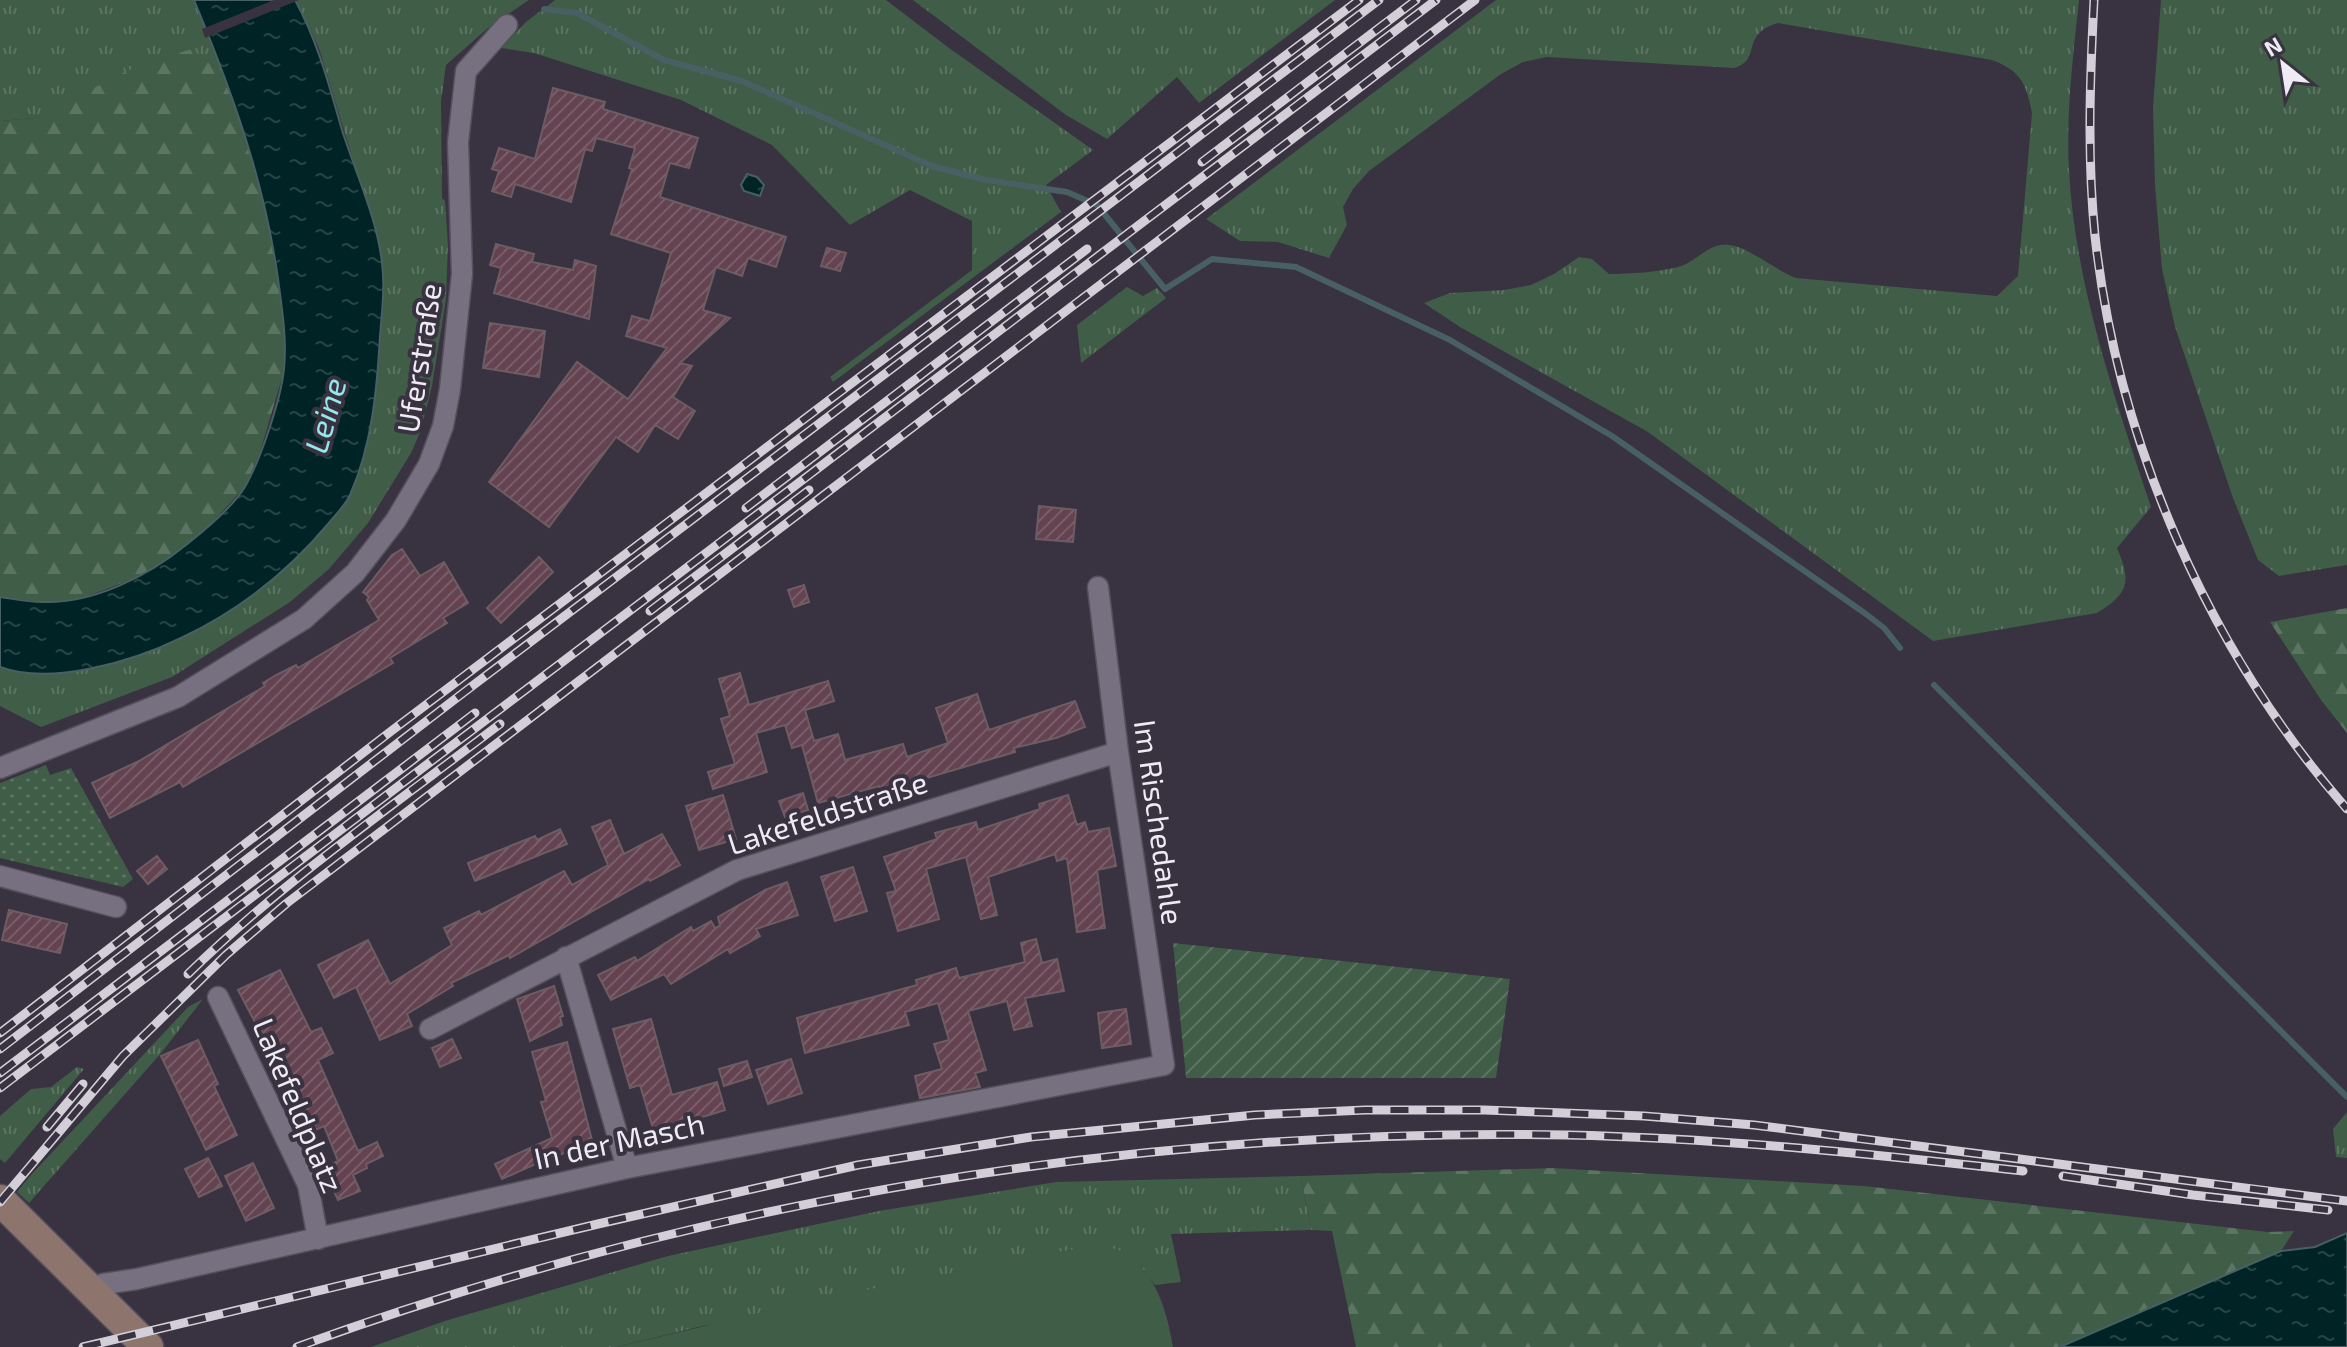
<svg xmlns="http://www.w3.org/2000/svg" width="2347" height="1347" viewBox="0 0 2347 1347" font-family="'Exo 2',sans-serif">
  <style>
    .grass { fill: url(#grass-tufts) }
    .forest { fill: url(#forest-firs) }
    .park { fill: url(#park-dots) }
    .garden { fill: url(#garden-furrows) }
    .pitch { fill: #405d47 }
    .water { fill: url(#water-ripples); stroke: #486064; stroke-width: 2 }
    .pier { fill: #393240 }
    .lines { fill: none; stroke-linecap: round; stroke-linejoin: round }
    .stream { stroke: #486064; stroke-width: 6 }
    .building { fill: url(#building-hatch); stroke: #6e5c63; stroke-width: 2 }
    .minor-casing { stroke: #56505c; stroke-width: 23 }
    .secondary-casing { stroke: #56505c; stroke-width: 33 }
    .minor { stroke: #777080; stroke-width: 20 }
    .secondary { stroke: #8d756e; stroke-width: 30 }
    .rail-casing { stroke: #d3cfd8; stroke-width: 9 }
    .rail { stroke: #393240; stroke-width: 6; stroke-dasharray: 18; stroke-linecap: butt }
    .labels { text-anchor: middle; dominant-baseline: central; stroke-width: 8; stroke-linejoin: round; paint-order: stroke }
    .street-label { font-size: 30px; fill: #efebf4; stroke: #393240 }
    .water-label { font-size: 32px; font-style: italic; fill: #94e7eb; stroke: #393240 }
  </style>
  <defs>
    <pattern id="grass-tufts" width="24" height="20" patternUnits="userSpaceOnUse" patternTransform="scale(2)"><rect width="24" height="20" fill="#405d47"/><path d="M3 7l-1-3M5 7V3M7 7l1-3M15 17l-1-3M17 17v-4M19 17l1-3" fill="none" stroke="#5c7462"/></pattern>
    <pattern id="forest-firs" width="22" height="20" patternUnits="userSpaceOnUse" patternTransform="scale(2)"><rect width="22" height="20" fill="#405d47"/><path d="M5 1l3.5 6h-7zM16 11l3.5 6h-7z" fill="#5c7462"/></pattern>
    <pattern id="park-dots" width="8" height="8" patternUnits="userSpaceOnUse" patternTransform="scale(2)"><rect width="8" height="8" fill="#405d47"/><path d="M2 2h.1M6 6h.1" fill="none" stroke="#5c7462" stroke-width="1.8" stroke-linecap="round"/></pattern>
    <pattern id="garden-furrows" width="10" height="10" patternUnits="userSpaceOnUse" patternTransform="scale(2)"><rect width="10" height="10" fill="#405d47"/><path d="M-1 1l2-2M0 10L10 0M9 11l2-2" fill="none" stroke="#5c7462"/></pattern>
    <pattern id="water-ripples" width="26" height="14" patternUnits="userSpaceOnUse" patternTransform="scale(2)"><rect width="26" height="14" fill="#002426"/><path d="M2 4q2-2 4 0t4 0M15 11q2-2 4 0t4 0" fill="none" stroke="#264446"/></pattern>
    <pattern id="building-hatch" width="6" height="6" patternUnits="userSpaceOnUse" patternTransform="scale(2)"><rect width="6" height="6" fill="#644250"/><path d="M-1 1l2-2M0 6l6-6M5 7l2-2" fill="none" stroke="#7a5d6a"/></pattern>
  </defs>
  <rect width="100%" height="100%" fill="#393240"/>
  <path class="grass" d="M0 0H194L224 73 190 49 35 118 0 121Z
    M295 0H529L488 28 446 65 441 101 442 198 445 201 448 246 446 299 432 386 421 430 411 453 368 523 329 569 290 602 172 677 41 727 0 706V667L34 674 60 673 119 661 170 644 362 462 377 383 372 222 319 48Z
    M555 0H886L949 48 1093 150 1046 185 1061 212 833 382 830 377 972 270V221L910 190 850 225 772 145 681 100 534 53 501 48 526 22Z
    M913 0H1335L1199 103 1177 77 1107 139 1066 115Z
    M1496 0H2079C2073 56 2066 113 2069 170 2075 285 2115 398 2151 507L2117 548C2131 581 2130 593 2097 613L1933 641 1648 432 1460 327 1424 303 1450 293 1504 290 1531 285 1554 274 1579 257 1592 259 1609 274C1631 274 1657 272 1678 267 1697 262 1708 242 1729 245 1749 247 1775 270 1796 278L1997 296 2018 276 2032 113C2026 83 2021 71 1992 60L1778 23C1739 34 1763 60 1734 68L1547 57 1523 62 1501 74 1369 171 1353 189 1343 207 1347 225 1329 258 1278 242 1240 241 1206 219Z
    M2161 0H2347V565L2279 576 2258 560 2233 498 2175 327 2162 269 2155 186 2153 107Z
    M1127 287 1143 296 1157 288 1166 298 1081 363 1077 325Z
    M203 999 162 1052 29 1203 17 1192 30 1176 188 1007Z
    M77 1067 84 1069 5 1163 0 1159V1116L31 1089 51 1087Z
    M2347 1112V1158L2336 1157 2333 1129Z
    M1301 1176 1311 1230 1171 1234 1181 1282 1155 1285 1140 1266 702 1326 617 1347H371L445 1321 668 1256 879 1211 1056 1182Z"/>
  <path class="forest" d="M191 49 224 73 250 148 264 200 275 258 286 332 284 371 260 452 245 487 206 529 169 560 133 579 77 600 43 602 0 597V121L35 118 133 68Z
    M2347 608V733L2321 700 2270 622Z
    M1553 1168 1864 1186 2268 1232 2294 1231 2281 1251 2060 1347H1356L1332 1231 1311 1230 1301 1176Z"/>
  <path class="park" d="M46 765 50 775 71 768 133 879 123 887 0 858V783Z"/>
  <path class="garden" d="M1173 943 1510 979 1496 1078H1186Z"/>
  <path class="pitch" d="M1094 1245C1104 1247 1117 1248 1125 1253 1157 1274 1167 1312 1173 1347H617L805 1302Z"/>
  <path class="water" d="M194 0H295C318 42 329 85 342 130 356 174 377 218 382 263 385 287 382 312 380 336 377 389 372 446 350 495 345 506 335 515 328 524 287 573 238 611 181 638 134 661 51 686 0 667V597C14 599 28 602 42 602 93 604 148 576 186 545 205 530 235 505 246 485 261 458 281 399 284 369 287 339 282 309 278 279 264 179 232 92 194 0Z
    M747 174 757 177 764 185 760 196 744 191 741 185Z
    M2347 1233V1347H2060L2281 1251 2315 1247Z"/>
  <path class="pier" d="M274 0H299L205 38 202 29Z"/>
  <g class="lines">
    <path class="stream" d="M544 9 577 13 664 60 742 81 932 166 986 180 1067 192 1097 205 1165 289 1212 259 1296 267 1450 340 1612 436 1866 614 1884 628 1900 648
      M1934 685 2347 1097"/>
  </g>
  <path class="building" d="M553 88 605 102 603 109 698 138 689 168 670 163 660 197 786 237 776 267 748 258 742 276 716 267 703 310 730 318 680 363 692 366 673 397 695 411 678 439 655 425 638 452 616 437 549 527 489 482 577 362 628 399 667 348 626 336 632 316 650 321 671 253 611 234 632 169 629 168 635 148 596 138 592 151 585 149 571 202 515 184 511 197 492 191 499 171 492 169 499 148 535 159Z
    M496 244 534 254 532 262 573 270 575 260 596 266 589 319 494 293 501 268 490 265Z
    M827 248 846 253 840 271 821 266Z
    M490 323 545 331 539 377 483 368Z
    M1039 506 1076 510 1073 542 1036 539Z
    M402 549 420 576 444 562 468 603 443 618 447 623 390 658 393 663 183 787 180 782 110 818 92 783 139 761 265 686 263 683 276 675 296 665 298 668 379 620 367 600 369 597 363 592 392 555Z
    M539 557 553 572 501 623 487 608Z
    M804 585 809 602 794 607 788 590Z
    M740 673 749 705 828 681 834 701 805 710 814 741 838 734 845 760 903 744 907 757 948 743 936 708 977 694 989 730 1075 701 1085 727 1056 738 1014 748 1015 752 930 777 880 791 879 786 818 803 802 745 792 748 785 725 756 733 767 772 713 789 708 772 735 764 721 719 730 716 719 679Z
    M803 793 808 810 785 817 779 801Z
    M723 795 736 839 699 850 686 806Z
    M1068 795 1077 825 1085 822 1088 832 1109 828 1116 866 1097 870 1105 928 1077 932 1067 858 1057 861 1055 854 988 877 997 915 981 919 966 857 926 869 939 919 898 931 887 893 896 891 884 857 937 839 935 833 976 822 978 830 1040 809 1039 804Z
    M610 820 624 854 662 834 680 865 650 881 649 879 510 958 509 955 451 983 453 986 407 1014 412 1026 380 1040 356 987 334 998 318 965 368 940 390 984 452 945 444 928 479 911 481 915 564 871 572 885 608 865 592 827Z
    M560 829 567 844 475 881 468 863 535 836 537 840Z
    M157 856 167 869 148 884 137 871Z
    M853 867 867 911 835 921 821 877Z
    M787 882 798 915 756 929 760 936 730 953 728 949 671 984 664 974 611 1000 598 975 635 957 637 961 691 927 693 931 711 921 715 928 720 926 718 917 765 890Z
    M9 910 67 924 60 953 2 940Z
    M1036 939 1042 963 1057 959 1064 991 1025 998 1032 1026 1014 1030 1007 1001 968 1011 986 1070 975 1073 980 1087 920 1098 915 1076 942 1069 934 1044 949 1040 938 1003 905 1012 909 1025 805 1053 797 1018 917 985 916 980 956 968 959 978 1025 962 1021 943Z
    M280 970 311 1032 321 1028 333 1053 318 1060 358 1151 377 1142 383 1156 366 1164 367 1168 353 1175 360 1191 338 1200 323 1168 338 1161 324 1126 306 1134 290 1099 294 1097 260 1027 258 1028 238 990Z
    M554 986 563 1016 560 1017 562 1025 530 1041 517 999Z
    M1126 1009 1131 1044 1102 1048 1098 1013Z
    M651 1019 672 1095 717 1082 725 1110 654 1132 640 1085 630 1088 613 1029Z
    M452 1039 461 1058 440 1067 432 1048Z
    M198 1040 218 1084 214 1086 237 1135 206 1150 161 1056Z
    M567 1042 593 1144 549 1158 502 1179 495 1164 552 1138 541 1102 546 1101 532 1052Z
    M791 1059 802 1093 768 1104 756 1070Z
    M747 1061 752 1077 724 1086 719 1069Z
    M208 1158 222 1186 199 1197 185 1169Z
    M253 1163 274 1208 246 1221 225 1176Z"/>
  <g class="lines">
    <defs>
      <path id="minor" d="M0 768 178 697 304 619 355 573 396 520 429 464 443 426 450 389 462 274 458 142 466 71 507 25
        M0 876 116 907
        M566 957 627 1168
        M218 997 308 1185 318 1239
        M430 1029 737 870 1118 752
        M92 1292 103 1284 137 1279 627 1168 1164 1065 1118 752 1098 587"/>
      <path id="secondary" d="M0 1200 148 1347"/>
    </defs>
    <use href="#minor" class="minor-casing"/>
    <use href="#secondary" class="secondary-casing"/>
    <use href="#minor" class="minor"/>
    <use href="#secondary" class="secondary"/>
    <defs>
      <path id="rail" d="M2094 0C2090 78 2087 157 2095 236 2118 444 2209 651 2347 809
        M1202 162 1416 0
        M746 508 1087 249
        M650 611 809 490
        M188 974C283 881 394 805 500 724
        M0 1033 390 732 1359 0
        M0 1049 463 693 1379 0
        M0 1073 475 713
        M0 1088 1436 0
        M47 1127 83 1084
        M2063 1176 2193 1195 2328 1210
        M0 1202 123 1056 226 955 287 903 1475 0
        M83 1347 598 1224 858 1165 1031 1137 1255 1115 1365 1110H1484L1644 1116 1754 1125 2347 1201
        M297 1347C702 1200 1136 1127 1567 1135 1720 1138 1871 1154 2023 1171"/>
    </defs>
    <use href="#rail" class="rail-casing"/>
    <use href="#rail" class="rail"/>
  </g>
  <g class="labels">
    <g class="street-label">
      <text transform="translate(418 358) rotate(-81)">Uferstraße</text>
      <text transform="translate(827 812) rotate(-18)">Lakefeldstraße</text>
      <text transform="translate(1160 822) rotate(82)">Im Rischedahle</text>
      <text transform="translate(299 1105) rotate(67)">Lakefeldplatz</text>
      <text transform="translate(619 1140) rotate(-12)">In der Masch</text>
    </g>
    <g class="water-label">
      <text transform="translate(324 415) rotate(-74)">Leine</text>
    </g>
  </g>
  <g transform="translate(2283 64) rotate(330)" stroke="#393240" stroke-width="6" paint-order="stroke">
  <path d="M0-6L14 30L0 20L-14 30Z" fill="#efebf4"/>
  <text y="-12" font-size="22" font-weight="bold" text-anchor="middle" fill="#efebf4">N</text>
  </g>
</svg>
